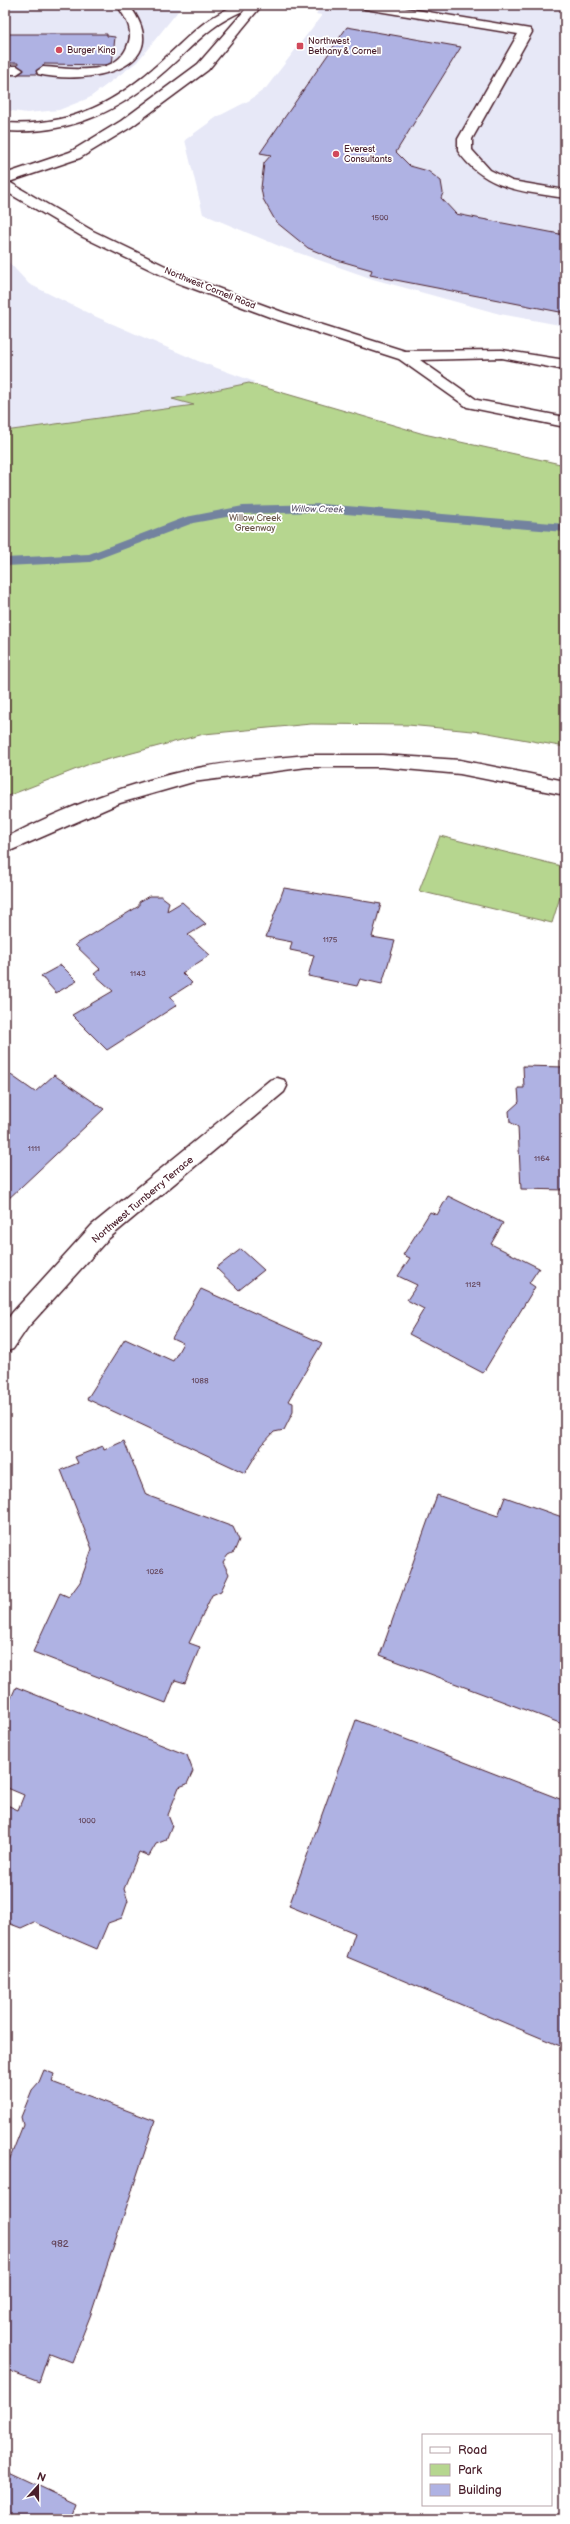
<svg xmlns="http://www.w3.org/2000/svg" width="570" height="2524" font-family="'Balsamiq Sans',sans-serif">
  <rect width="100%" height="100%" fill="#fff"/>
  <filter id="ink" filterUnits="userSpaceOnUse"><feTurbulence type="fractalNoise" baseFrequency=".025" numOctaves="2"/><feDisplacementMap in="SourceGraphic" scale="8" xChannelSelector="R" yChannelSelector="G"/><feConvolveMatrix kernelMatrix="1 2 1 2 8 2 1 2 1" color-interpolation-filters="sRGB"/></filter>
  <g filter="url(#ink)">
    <path fill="#e7e8f7" d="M5 5H183L137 62 89 98 59 110 27 113 5 110Z
      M322 5H565V326L500 314 373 279 279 246 203 214 185 140 217 117 250 100 266 88 322 15 316 14Z
      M5 258 29 284 92 315 198 361 255 382 173 399 195 405 5 431Z"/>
    <path fill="#b6d68f" stroke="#807a5d" d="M249 383 424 434 565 465V747L483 732 408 725 311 724 204 734 87 765 5 797V431L194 405 172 399Z
      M440 836 565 867V881L552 923 419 891Z"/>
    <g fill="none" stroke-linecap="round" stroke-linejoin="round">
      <path fill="#73839f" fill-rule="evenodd" d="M322 504 565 524V532L322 512 243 514 193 523 90 562 5 566V558L89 554 186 517 243 506Z"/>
    </g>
    <path fill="#afb2e3" stroke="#4a1f2b" d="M347 27 461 47 396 152 410 166 428 171 441 181 443 193 441 198 456 214 565 235V313L370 275 372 270 337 260 308 248 276 222 263 199 261 188 264 163 271 155 260 153Z
      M8 34H107V36L115 37 112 65 44 64 42 74H16L18 63H5V37Z
      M284 888 381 904 372 937 395 941 382 984 360 979 357 986 308 976 314 955 290 950 292 942 266 937Z
      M149 896H161L169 902 167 911 182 902 206 924 188 935 210 955 182 973 192 983 170 997 177 1005 107 1050 72 1015 113 991 94 974 100 969 75 945 139 906V902Z
      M61 965 77 981 56 993 41 976Z
      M523 1066 565 1067V1190L521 1189 518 1127 510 1122 509 1111 519 1102 518 1088H524Z
      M8 1073 35 1092 54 1075 104 1109 5 1202V1076Z
      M448 1196 503 1223 491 1244 539 1268 529 1283 535 1287 483 1373 409 1334 424 1309 407 1300 417 1285 398 1276 410 1258 403 1255 430 1212 437 1215Z
      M241 1249 264 1270 239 1290 216 1268Z
      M201 1289 322 1343 288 1401 293 1403V1412L284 1430 274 1432 262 1445 245 1473 87 1399 125 1339 173 1361 183 1343 172 1338Z
      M124 1441 146 1495 233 1527 239 1540 234 1552 228 1555 223 1562 229 1574 221 1591 212 1595 189 1643 200 1647 185 1683 175 1680 166 1703 33 1652 60 1593 69 1597 80 1582 92 1549 61 1470 78 1463 75 1457 103 1446 104 1450Z
      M437 1495 498 1516 505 1497 565 1518V1725L380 1655Z
      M16 1687 187 1755 193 1771 187 1784 179 1787 168 1815 172 1825 166 1840 156 1844 149 1856 139 1852 124 1889 128 1901 122 1918 108 1923 97 1949 34 1922 21 1928 8 1923 5 1910V1810L7 1805 18 1810 24 1795 5 1787V1711Z
      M356 1720 565 1801V2048L347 1957 355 1933 289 1906Z
      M44 2070 54 2074 52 2082 155 2121 91 2314 72 2362 49 2353 39 2382 5 2369V2171L23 2125 21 2117 32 2090 39 2082Z
      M5 2470 75 2503 69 2519H5Z"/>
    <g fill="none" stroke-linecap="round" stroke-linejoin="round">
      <g stroke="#4a1f2b" stroke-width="3">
        <path id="lane" d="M117 5H129C179 71 84 85 38 74L37 71 43 67C69 68 114 78 127 47 135 30 126 19 117 5Z
          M359 5H387L530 29 532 32 472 139V150L490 170 512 181 565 190V198C522 191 485 190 458 151V139L518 34 365 9Z
          M5 66H17L23 70 17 74H5Z"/>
      </g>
      <g stroke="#4a1f2b" stroke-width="3">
        <path id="street" d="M307 755H382L460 760 565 781V795L460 774 382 767H307L193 782 120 803 5 853V838C64 808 128 783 193 769 230 761 269 759 307 755Z
          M277 1078 284 1080 287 1086 284 1092 108 1239 28 1327 13 1349 5 1352V1323L12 1313 92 1225 270 1080Z"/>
      </g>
      <g stroke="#4a1f2b" stroke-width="3">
        <path id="secondary" d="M236 5H262L208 70 131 127 80 158 9 182 93 231 188 277 285 313 405 351 502 350 565 360V370L502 358 420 360 477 400 565 417V427L467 407 399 359 275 319 178 283 83 237 5 191V174L70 152 121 121 198 64 245 10C211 25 201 38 175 62 125 109 74 135 5 131V123C73 127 117 102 166 57 192 34 202 20 236 5Z"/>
      </g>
      <use href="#lane" fill="#fff" fill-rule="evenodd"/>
      <use href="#street" fill="#fff" fill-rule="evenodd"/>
      <use href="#secondary" fill="#fff" fill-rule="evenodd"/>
    </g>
  </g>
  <g fill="#d1495b" stroke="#fff" stroke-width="1.5">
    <rect x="296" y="42" width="8" height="8" rx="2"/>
    <circle cx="59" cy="50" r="4"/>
    <circle cx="336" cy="154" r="4"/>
  </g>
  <g text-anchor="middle" stroke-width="3.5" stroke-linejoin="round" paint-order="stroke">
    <g font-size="8" fill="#634459">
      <text x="380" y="220">1500</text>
      <text x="330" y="942">1175</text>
      <text x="138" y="976">1143</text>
      <text x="34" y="1151">1111</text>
      <text x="542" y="1161">1164</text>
      <text x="473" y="1287">1129</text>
      <text x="200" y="1383">1088</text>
      <text x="155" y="1574">1026</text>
      <text x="87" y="1823">1000</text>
    </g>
    <g font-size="9" fill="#4a1f2b" stroke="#fff" text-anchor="start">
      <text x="308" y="44">Northwest<tspan x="308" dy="10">Bethany &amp; Cornell</tspan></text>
      <text x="67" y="53">Burger King</text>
      <text x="344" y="152">Everest<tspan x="344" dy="10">Consultants</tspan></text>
    </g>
    <g font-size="9" fill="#4a1f2b" stroke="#fff">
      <text transform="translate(210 288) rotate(22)" y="3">Northwest Cornell Road</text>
    </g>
    <g font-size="9" font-style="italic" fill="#62596f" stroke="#fff">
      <text transform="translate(317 509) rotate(1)" y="3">Willow Creek</text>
    </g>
    <g font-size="9" fill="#6a5649" stroke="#fff">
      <text x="255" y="521">Willow Creek<tspan x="255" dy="10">Greenway</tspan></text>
    </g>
    <g font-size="10" fill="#4a1f2b" stroke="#fff">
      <text transform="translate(142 1199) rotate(-40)" y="4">Northwest Turnberry Terrace</text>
    </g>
    <g font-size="10" fill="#634459">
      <text x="60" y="2247">982</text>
    </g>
  </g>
  <rect width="570" height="2524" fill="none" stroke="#fff" stroke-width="20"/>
  <rect x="10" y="10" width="550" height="2504" fill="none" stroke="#4a1f2b" stroke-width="1.5" filter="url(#ink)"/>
  <rect x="422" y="2434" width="130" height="72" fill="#ffffff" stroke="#b7a5aa"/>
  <rect x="430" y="2447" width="20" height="6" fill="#ffffff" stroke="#b7a5aa"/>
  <text x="458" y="2454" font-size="12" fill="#4a1f2b">Road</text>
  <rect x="430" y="2464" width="20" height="12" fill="#b6d68f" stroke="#b7a5aa"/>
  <text x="458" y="2474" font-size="12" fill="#4a1f2b">Park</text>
  <rect x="430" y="2484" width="20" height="12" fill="#afb2e3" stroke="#b7a5aa"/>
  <text x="458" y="2494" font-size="12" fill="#4a1f2b">Building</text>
  <g transform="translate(38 2486) rotate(21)" stroke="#ffffff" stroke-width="3" paint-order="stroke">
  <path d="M0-3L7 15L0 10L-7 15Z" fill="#4a1f2b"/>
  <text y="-6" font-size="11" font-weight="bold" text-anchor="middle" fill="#4a1f2b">N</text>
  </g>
</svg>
